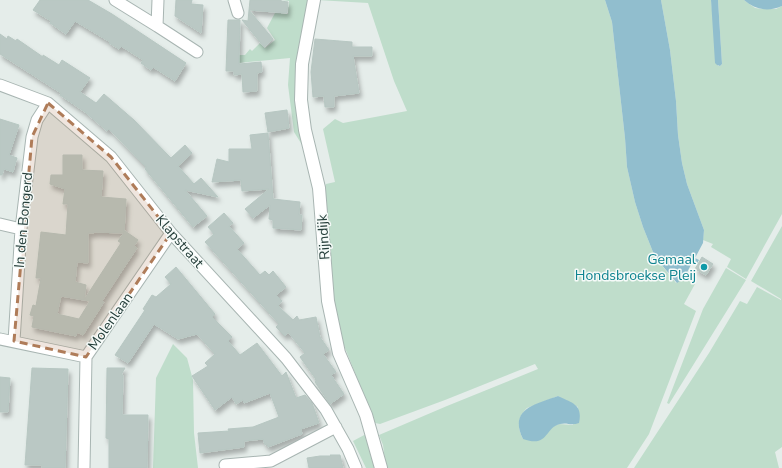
<svg xmlns="http://www.w3.org/2000/svg" width="782" height="468" font-family="'Nunito Sans',sans-serif">
  <defs>
    <filter id="shadow"><feDropShadow dx="2.5" dy="4.5" stdDeviation="2" flood-color="#0004"/></filter>
  </defs>
  <rect width="100%" height="100%" fill="#e5edea"/>
  <path fill="#bfddcb" fill-rule="evenodd" d="M282 0H310L304 148 294 132 288 85 290 58 238 63V55H245L250 49 252 51 260 43 265 48 275 40 267 28 275 13 288 14 289 1Z
    M317 0H605L612 22 625 138 627 167 635 202 643 227 655 257 676 283 684 278 695 284 684 304 696 311 649 434 627 468H386L383 445 379 435 447 406 538 369 535 364 445 400 380 424 375 423 341 338 334 308 324 189 326 184 335 182 323 129 335 119 343 123 407 111 394 81 368 3ZM558 396 578 407 573 425 559 424 523 439C517 427 517 418 527 408Z
    M661 0H711L718 66H720L722 64 718 0H744L755 8 762 9H776L782 6V214L746 279 727 267 731 259 711 247 713 244 703 240 704 230 687 184 682 163 678 135 676 101 670 50Z
    M782 226V447L775 452 779 468H634L709 353 740 301 747 304 757 287 781 300V299L751 281Z
    M726 268 746 280 669 404 667 403 703 309Z
    M173 344 187 358 193 380 194 433 198 468H153L156 378Z
    M368 433 378 468H366L353 441Z"/>
  <path fill="#91bece" d="M605 0H661L670 50 676 101 678 135 682 163 687 184 704 230 703 243 695 258 699 260 696 265 692 263 684 278 677 283 655 257 643 227 635 202 627 167 625 138 612 22Z
    M711 0H718L722 64 720 66 717 65 715 63Z
    M744 0H782V6C768 12 756 10 744 0Z
    M558 396C572 403 583 404 579 423 571 426 567 422 560 424 544 428 549 448 523 439 508 409 536 404 558 396Z"/>
  <path fill="#bac8c4" stroke="#b7c7c2" fill-rule="evenodd" filter="url(#shadow)" d="M40 0H88L112 14 186 63 175 81 153 67 151 70 141 63 143 60 121 46 119 49 109 43 110 42 75 21 66 34 50 23 51 21 33 10Z
    M176 0H192L191 4 203 5 201 33 175 16Z
    M250 0H281V1L288 2 287 13 249 10 273 39 264 47 242 20 248 21Z
    M228 20H240L239 64 261 62 262 72 257 73V91L243 92 242 74 234 75V71H226Z
    M0 34 7 39 8 36 16 41 17 39 43 57V55L59 65 62 60 90 78 80 92 96 103 104 94 134 120 171 158 185 145 192 153 178 166 194 184 201 178 218 197 185 190 207 216 193 227 145 169 146 167 109 129 107 131 85 112 60 95 61 93 0 54Z
    M315 39 352 42V47H372V56H353L359 93 334 96V107H325L324 96 313 97 311 72Z
    M287 110 289 128 268 132 265 113Z
    M0 119 19 125 9 155 17 158 15 164 13 172 4 169 2 175H0Z
    M268 133 273 199 300 202 299 215H302L301 230 273 228V220L269 219 270 205 253 218 245 209 269 189 242 191 241 180 212 182 217 159 229 162V149H252L250 135Z
    M63 155H82V170L103 171 101 197 126 199 124 232 125 231 138 240 134 246 137 248 102 301 104 302 83 335 77 332 76 336 32 327 34 316 30 315 33 305 36 306 41 278H36L41 232 66 235 68 204H63L65 189 50 184 51 175H63ZM94 232 124 233 118 241 121 243 84 300 86 285 75 282 77 262 88 263V233H94ZM61 296 84 300 90 301 79 319 57 314Z
    M224 213 233 223 229 226 244 243 237 249 260 275 265 271 269 275 273 271 286 287 276 295 282 301 278 306 293 320 297 316 299 320 316 317 320 337 329 350 323 354 336 372 331 375 344 394 330 404 315 382 316 381 315 378 300 357 305 353 288 332 285 336 276 327 279 324 205 242 214 234 208 227Z
    M702 257 713 264 706 275 695 269Z
    M176 267 215 314 212 317 232 337 228 341 240 355 257 343 282 376 286 372 296 398 305 395 312 403 319 423 301 429 302 434 268 447 267 444 265 445 263 439 244 441V447L200 453 198 433 229 431 228 429 253 427 279 417 270 393 244 403 243 400 236 404 232 397 215 410 192 376 208 366 205 363 215 354 197 334 178 339 154 324 128 363 115 355 145 310 143 309 152 295 156 297 171 284 165 277Z
    M32 368 68 369 65 468H42V465H25Z
    M107 368H125L121 375H123L122 415H148L147 468H109V439L106 438Z
    M0 377 10 378 8 412H0Z
    M330 455H340L343 468H309L307 458 320 456H331Z"/>
  <g fill="none" stroke-linecap="round" stroke-linejoin="round">
    <g stroke="#a8b5b2" stroke-width="13">
      <path id="minor" d="M115 0 157 26 158 0
        M234 0 238 13
        M157 26 197 52
        M0 85 48 103 111 157 171 233 286 358 326 410 348 449 356 468
        M0 224 21 229
        M0 339 86 357
        M14 341 21 229 32 137 37 120 48 103
        M225 465 271 461 336 427
        M84 468 86 357 171 233"/>
    </g>
    <g stroke="#a8b5b2" stroke-width="14">
      <path id="tertiary" d="M314 0 302 64 301 100 305 130 319 188 328 301 339 353 366 415 381 468"/>
    </g>
    <use href="#minor" stroke="#fff" stroke-width="11"/>
    <use href="#tertiary" stroke="#fff" stroke-width="12"/>
  </g>
  <path fill="#af7c59" fill-opacity="0.2" stroke="#af7c59" stroke-width="3" stroke-dasharray="8 5" stroke-linejoin="round" d="M48 103 111 157 171 233 86 357 14 341 32 137Z"/>
  <circle fill="#0f9aa8" stroke="#f5faf8" stroke-width="1.5" cx="704" cy="267" r="4"/>
  <g text-anchor="middle" stroke-width="3" stroke-linejoin="round" paint-order="stroke">
    <g font-size="14" fill="#253e3a" stroke="#f5faf8">
      <text transform="translate(23 220) rotate(-85)" y="5">In den Bongerd</text>
      <text transform="translate(323 237) rotate(-94)" y="5">Rijndijk</text>
      <text transform="translate(180 241) rotate(49)" y="5">Klapstraat</text>
      <text transform="translate(110 321) rotate(-55)" y="5">Molenlaan</text>
    </g>
    <g font-size="14" fill="#0d838f" stroke="#f5faf8" text-anchor="end">
      <text x="696" y="264">Gemaal<tspan x="696" dy="16">Hondsbroekse Pleij</tspan></text>
    </g>
  </g>
</svg>
